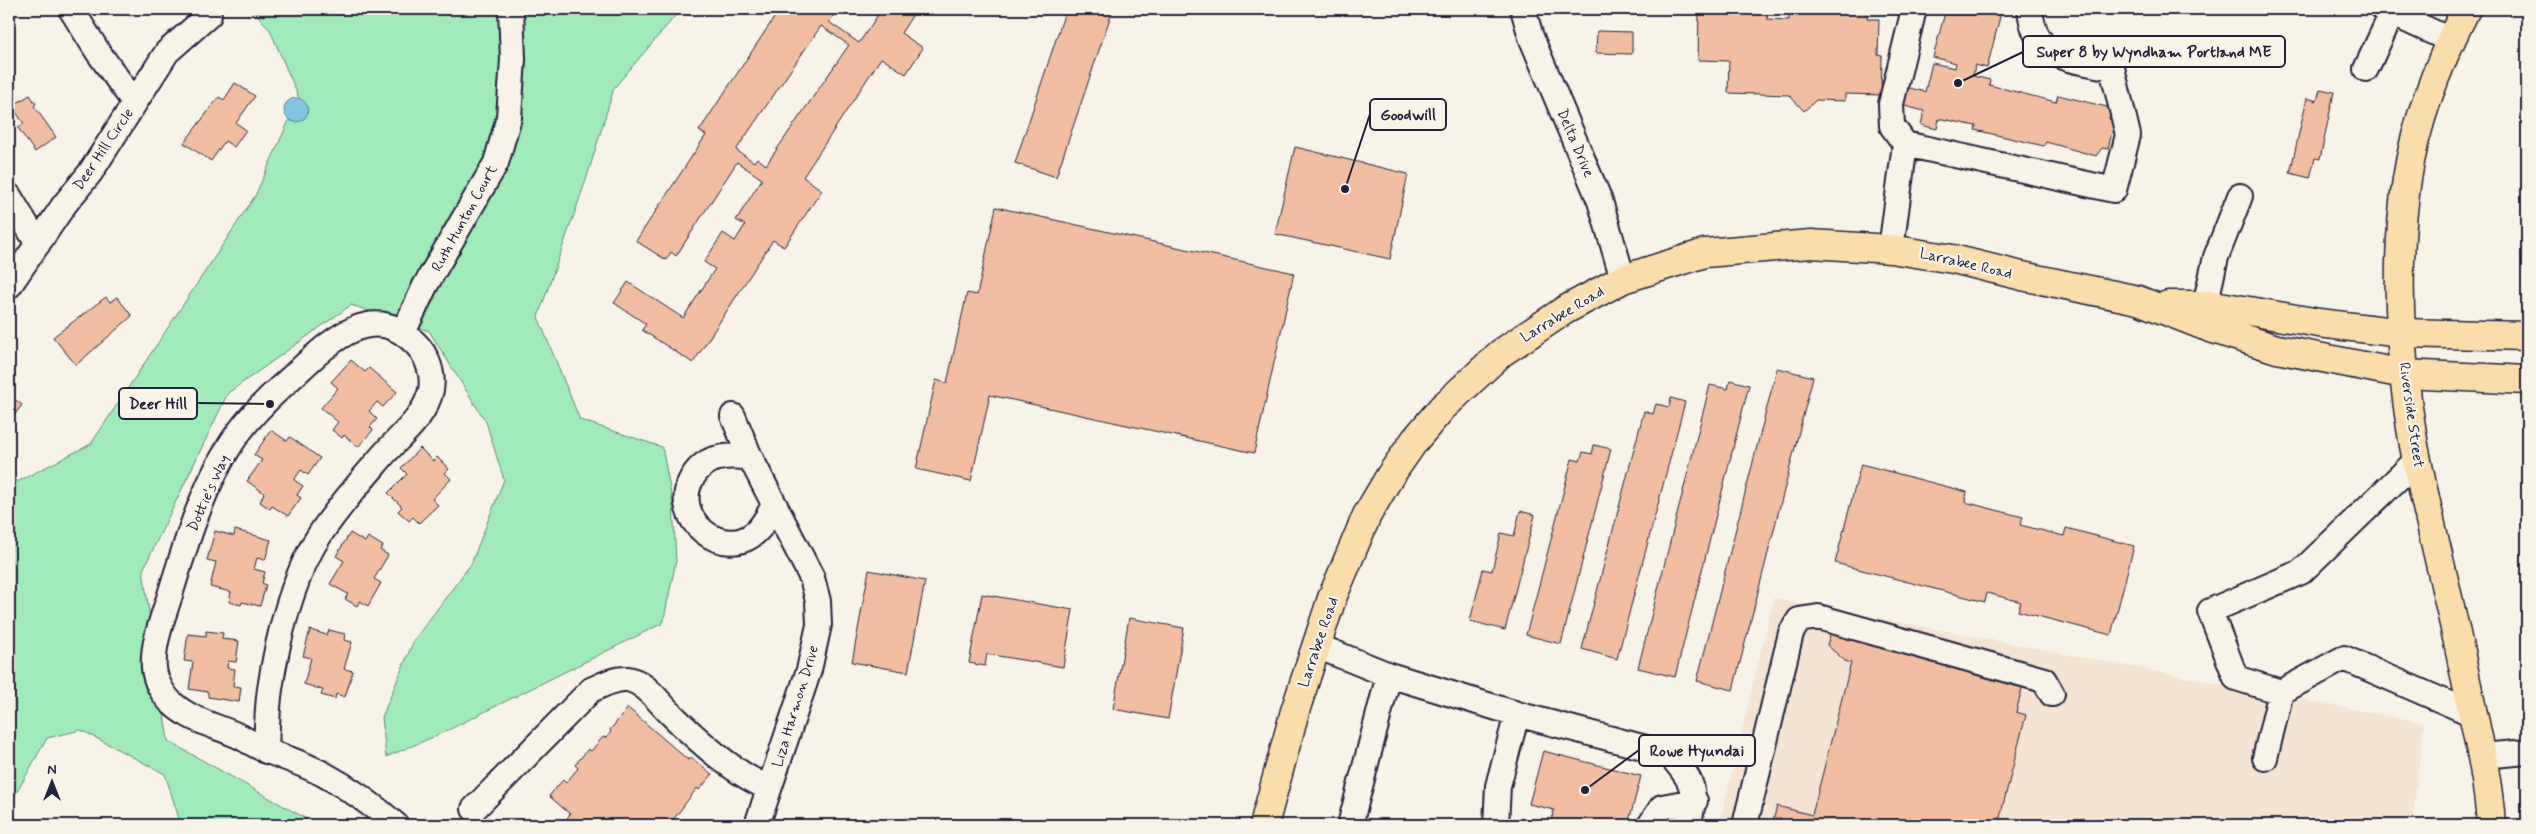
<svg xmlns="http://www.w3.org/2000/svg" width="2536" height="834" font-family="Mynerve,sans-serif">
  <rect width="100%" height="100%" fill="#f7f3e8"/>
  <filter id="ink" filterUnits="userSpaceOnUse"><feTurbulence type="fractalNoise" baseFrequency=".02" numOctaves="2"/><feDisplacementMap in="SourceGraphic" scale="10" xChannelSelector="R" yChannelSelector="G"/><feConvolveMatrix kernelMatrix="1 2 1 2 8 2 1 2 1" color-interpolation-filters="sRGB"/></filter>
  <g filter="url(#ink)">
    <path fill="#f5e3d3" d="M1774 598 2424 723 2412 825H1719Z"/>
    <path fill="#a1eab9" stroke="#62867a" d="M252 9H681L614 88 586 180 538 317 580 420 662 447 673 504 676 561 663 623 438 735 386 757 382 717 414 640 471 564 504 480 486 422 429 331 351 305 228 393 143 570 168 741 305 818 311 825H181L165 774 81 730 47 738 9 806V486L91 444 255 196 299 98 270 30Z"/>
    <path fill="#83c4e4" stroke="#5c83a0" d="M284 110a12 12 0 1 1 24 0a12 12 0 1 1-24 0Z"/>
    <path fill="#f1bea2" stroke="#22223b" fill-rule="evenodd" d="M780 9H838L829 22 859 43 882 9H914L916 10 901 33 923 48 906 74 881 58 803 177 822 190 784 247 773 240 693 363 642 330 646 324 614 303 628 282 683 318 715 269 704 262 723 233 735 241 745 225 736 220 762 179 737 162 676 256 671 252 666 260 636 241 706 135 699 131ZM821 26 849 45 766 165 757 158 754 162 736 150Z
      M1066 9H1113L1056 177 1015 163Z
      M1699 9H1768L1767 19 1789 20V9H1868L1867 19H1879L1878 55 1882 56 1881 95 1845 94V101L1816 100 1804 111 1789 95 1728 93 1729 61 1698 60Z
      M1946 9H2002L1987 68 1975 65 1973 76 1990 80 1989 85 2056 102 2058 95 2111 108 2109 119 2115 120 2108 149 2102 148 2096 156 2046 142 2044 146 1975 130 1976 126 1943 119H1939L1937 129 1921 125 1924 111 1901 105 1906 87 1925 92 1932 63 1955 68 1956 63 1933 57Z
      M1597 31 1632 32V54L1596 53Z
      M235 83 255 96 236 123 246 130 234 147 225 141 211 161 184 143 219 97 224 100Z
      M2320 89 2334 92 2320 159 2315 158 2310 178 2290 173 2307 98 2317 101Z
      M30 95 36 104 34 106 56 137 35 152 18 128 24 124 12 106Z
      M1295 147 1408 174 1390 259 1275 234Z
      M996 207 1294 273 1254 453 990 395 971 481 916 469 936 380 947 383 967 293 977 295Z
      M106 297 110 302 117 297 132 316 76 365 53 337Z
      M351 360 365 372 369 368 397 392 383 407 377 402 369 411 377 419 370 427 373 430 358 447 344 435 342 438 332 430 338 422 321 408 338 388 331 382Z
      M1777 368 1813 377 1733 690 1697 681Z
      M1730 380 1749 385 1675 677 1638 668 1710 385 1728 389Z
      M9 395 22 405 9 422Z
      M1671 398 1685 402 1617 659 1582 649 1644 411 1653 414 1656 404 1669 407Z
      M271 430 287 441 290 437 320 458 308 475 301 470 294 480 303 486 297 495 301 498 288 516 272 506 270 509 260 502 264 493 247 481 262 460 254 455Z
      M1594 445 1611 449 1561 644 1526 635 1572 459 1580 461 1583 452 1592 454Z
      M420 448 433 461 437 457 449 469 445 473 451 479 432 499 438 505 419 523 413 517 409 521 398 511 402 507 388 493 407 474 401 468Z
      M1861 464 1967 492 1965 502 2023 517 2020 525 2064 536 2066 528 2134 546 2111 635 2018 611 2021 602 1987 593 1985 602 1835 563Z
      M1520 511 1535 515 1505 630 1470 621 1483 569 1492 571 1501 533 1514 536Z
      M235 530 271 540 265 560 257 558 254 569 265 572 262 583 266 585 260 606 242 602 241 605 229 602 231 592 210 587 216 562 207 560 215 531 234 536Z
      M350 533 365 542 368 537 383 546 380 550 388 555 374 579 381 583 368 606 360 601 357 606 345 599 348 594 330 584 344 561 336 556Z
      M869 570 925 581 908 672 852 662Z
      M982 594 1073 610 1063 667 987 654 985 666 969 663Z
      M1129 618 1184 628 1168 719 1113 709Z
      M310 630 327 635 329 630 345 634 344 640 352 642 344 669 353 671 345 697 336 694 335 699 321 695 323 690 304 684 311 658 303 656Z
      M206 631 223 633 222 639 239 641 236 662 228 661 227 668 235 669 233 686 241 687 239 702 208 697V692L189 689 193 662 184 661 188 634 206 636Z
      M1831 632 2024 681 2016 712 2026 715 1998 825H1772L1777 806 1812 815 1851 663 1845 661 1827 645Z
      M628 708 688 760 691 757 712 775 699 790 697 788 673 820 671 819 666 825H575L567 818 570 814 549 796 563 780 566 783 578 768 575 765 588 749 591 751 603 737 606 738 611 732 610 730Z
      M1543 751 1641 776 1628 825H1550L1554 810 1529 804Z"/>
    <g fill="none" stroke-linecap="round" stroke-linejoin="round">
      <g stroke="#22223b" stroke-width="28">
        <path id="minor" d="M71 9 98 52 134 102
          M1523 9 1531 37 1600 201 1623 279
          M2383 9 2450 40
          M2366 69 2392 13
          M1905 144 2114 190 2128 135 2112 68C2069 58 2035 62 2030 9
          M9 196 38 244
          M1891 249 1905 144 1892 126 1891 104 1914 9
          M9 286 64 205 90 173 167 52 209 15
          M2205 305 2216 257 2240 196
          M403 333 425 286 496 163 509 117 513 59 511 9
          M733 416 750 457 812 578 818 601 819 625 809 670 757 825
          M750 457C740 457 728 455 719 458 707 460 698 468 692 478 669 518 724 563 757 531 765 523 769 514 774 505
          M1317 646 1389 675
          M2281 692 2236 678 2210 611 2301 572 2418 459
          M266 751C267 730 267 709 270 689 277 641 292 578 319 536 337 508 362 480 384 454 401 435 425 417 431 390 434 374 427 355 416 344 367 293 319 354 282 386 261 405 240 427 226 452 200 496 185 546 170 595 163 618 152 644 154 668 155 681 164 697 174 705 192 721 220 727 241 737 250 742 259 748 268 751 288 759 307 765 325 775 351 789 374 806 396 825
          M2482 756 2527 752
          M2265 758 2281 692 2344 658 2475 715
          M474 809 591 690C602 685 614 678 627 679 644 681 658 701 669 712 696 739 734 774 769 788
          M1350 825 1389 675 1517 714 1669 754C1693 781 1698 790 1688 825
          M1496 825 1498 786 1517 714
          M1650 825 1662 807 1695 801
          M1745 825 1791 633 1799 620 1818 617 2044 680 2052 694"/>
      </g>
      <g stroke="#22223b" stroke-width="31">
        <path id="major" d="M2466 9C2439 62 2416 119 2407 179 2393 273 2400 387 2421 480 2435 545 2452 610 2465 676 2475 726 2488 774 2491 825
          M2168 305H2214L2319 323 2402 333
          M1264 825 1295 711 1332 598 1367 515 1390 476 1415 440 1442 408 1501 353 1565 310 1623 279 1705 253 1811 244 1891 249 1953 259 2022 276 2138 300 2210 328 2277 349 2404 374"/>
      </g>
      <g stroke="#22223b" stroke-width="31">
        <path id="highway" d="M2402 333 2527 336
          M2404 374 2527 380"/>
      </g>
      <use href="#minor" stroke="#f7f3e8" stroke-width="24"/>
      <use href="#major" stroke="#fbddab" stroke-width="28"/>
      <use href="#highway" stroke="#fbddab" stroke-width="28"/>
    </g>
  </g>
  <g text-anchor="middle" stroke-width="4.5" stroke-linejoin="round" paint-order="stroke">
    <g font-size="15" fill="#22223b" stroke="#f7f3e8">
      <text transform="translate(1576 143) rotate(67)" y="5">Delta Drive</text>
      <text transform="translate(103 149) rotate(-56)" y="5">Deer Hill Circle</text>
      <text transform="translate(464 218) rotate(-61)" y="5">Ruth Hunton Court</text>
      <text transform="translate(1966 263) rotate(13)" y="5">Larrabee Road</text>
      <text transform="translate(1562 314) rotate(-31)" y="5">Larrabee Road</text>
      <text transform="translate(2412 415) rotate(82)" y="5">Riverside Street</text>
      <text transform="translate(208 493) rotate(-66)" y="5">Dottie's Way</text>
      <text transform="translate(1318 642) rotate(-71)" y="5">Larrabee Road</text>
      <text transform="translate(795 706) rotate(-73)" y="5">Liza Harmon Drive</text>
    </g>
  </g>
  <path fill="none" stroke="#22223b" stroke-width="2" d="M1958 83L2023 52M1345 189L1370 114M270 404L197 403M1585 790L1639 750"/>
  <g fill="#22223b" stroke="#f7f3e8" stroke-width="2">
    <circle cx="1958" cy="83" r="5"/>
    <circle cx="1345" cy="189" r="5"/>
    <circle cx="270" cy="404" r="5"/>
    <circle cx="1585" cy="790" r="5"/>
  </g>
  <g fill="#f7f3e8" stroke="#22223b" stroke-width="2">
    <rect x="2023" y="36" width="262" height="31" rx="5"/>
    <rect x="1370" y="99" width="76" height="31" rx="5"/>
    <rect x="119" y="388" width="78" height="31" rx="5"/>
    <rect x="1639" y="735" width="116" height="31" rx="5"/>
  </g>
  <g font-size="16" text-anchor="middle" font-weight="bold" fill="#22223b">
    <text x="2154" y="57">Super 8 by Wyndham Portland ME</text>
    <text x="1408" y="120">Goodwill</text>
    <text x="158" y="409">Deer Hill</text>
    <text x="1697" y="756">Rowe Hyundai</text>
  </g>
  <rect width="2536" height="834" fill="none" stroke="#f7f3e8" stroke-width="30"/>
  <rect x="15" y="15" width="2506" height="804" fill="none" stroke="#22223b" stroke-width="2" filter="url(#ink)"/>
  <g transform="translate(52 782)" stroke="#f7f3e8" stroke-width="4" paint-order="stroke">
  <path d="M0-4L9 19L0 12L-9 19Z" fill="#22223b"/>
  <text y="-8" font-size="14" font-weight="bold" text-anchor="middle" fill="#22223b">N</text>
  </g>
</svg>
